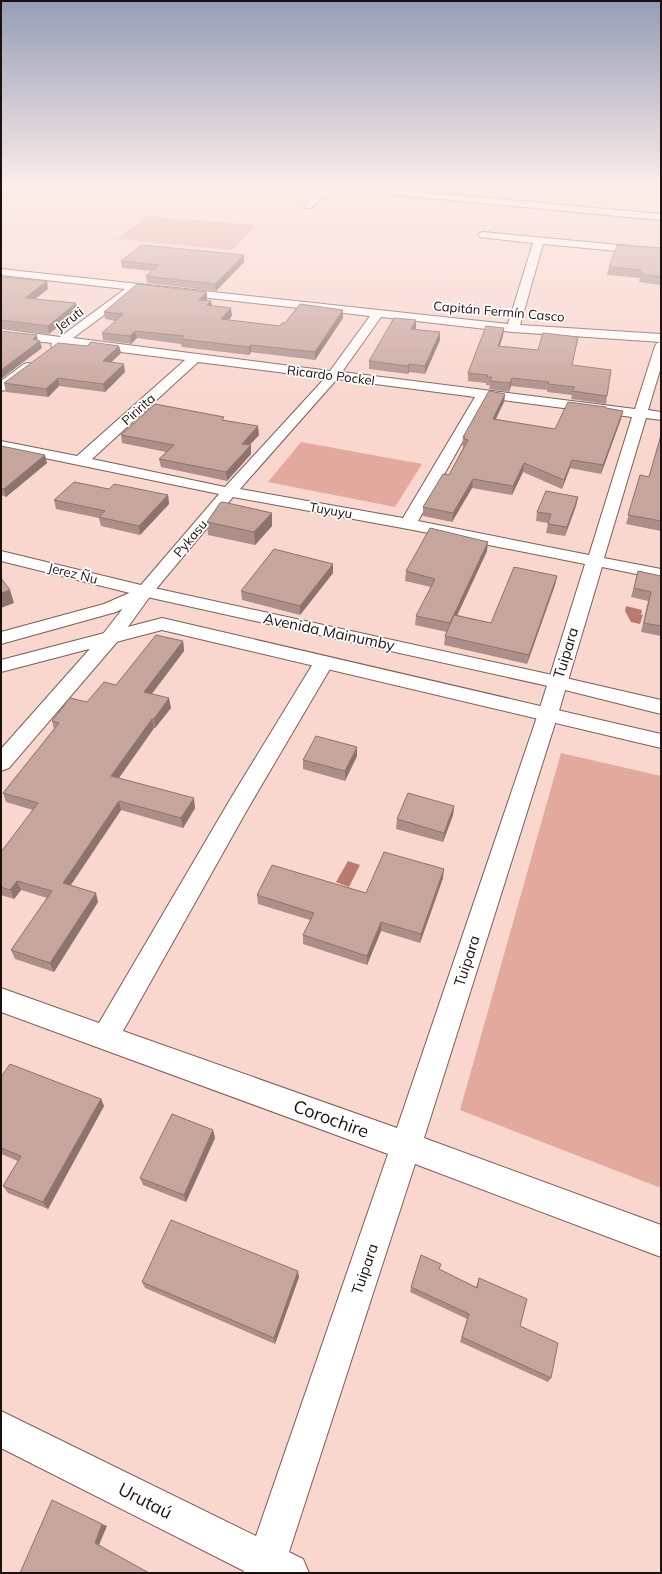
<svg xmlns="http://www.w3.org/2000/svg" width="662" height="1574" font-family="Mulish,sans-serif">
  <rect width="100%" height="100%" fill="#f9d6ce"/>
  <path fill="#e3a99d" d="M148 216 256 225 232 250 117 239Z
    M301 442 422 464 395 507 268 482Z
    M561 753 661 776V1188L460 1110Z"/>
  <path fill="#ba7b6e" d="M626 606 642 610 641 615H643L640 624 631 622 625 611Z
    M348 861 360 865 349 887 336 882Z"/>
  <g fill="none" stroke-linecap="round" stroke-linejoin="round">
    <g stroke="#7c5e57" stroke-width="2">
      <path id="minor" d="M145 186H155L146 192 142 189Z
        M324 186H354L661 214V220L331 189 312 208H306L304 206Z
        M483 232 661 249V255L543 244 520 325 661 334V342L513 332 381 317 342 372 635 409 655 346 657 343 661 342V367L648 410 661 412V420L646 418 604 558 661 569V579L602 567 558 714 424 1138 661 1225V1257L415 1164 289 1552 303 1559 309 1573H243L244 1571 1 1448V1411L256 1536 388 1154 1 1012V988L99 1023 231 798 314 662 317 658 324 656 331 658 334 662 247 810 123 1031 397 1128 538 714 585 564 408 529 233 497 151 595 117 642 9 768 1 771V749L103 634 134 594 1 561V551L141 585 219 494 1 449V441L77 456 185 360 65 345 57 349 53 348 51 345 52 343 1 337V329L60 337 125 289 1 275V269L508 324 533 243 480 237 478 235 480 233ZM138 290 370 316 330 371 73 338ZM198 362 325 378 225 487 92 459ZM337 379 475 397 403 518 240 489ZM487 398 632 417 589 555 418 521Z
        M28 363 32 364 34 367 32 370 6 390 1 391V381L24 364Z"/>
    </g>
    <g stroke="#7c5e57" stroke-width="2">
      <path id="tertiary" d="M145 586 557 676 661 700V714L557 688 147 597 116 612 1 644V632L104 604Z
        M162 618 661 734V748L162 630 1 672V660Z"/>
    </g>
    <use href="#minor" fill="#fff" fill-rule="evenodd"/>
    <use href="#tertiary" fill="#fff" fill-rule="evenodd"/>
  </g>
  <path fill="#aa8e87" d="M97 186H138L128 192 97 189Z
    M661 248V285L639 282 640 278 607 275 609 267Z
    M121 261 244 262 216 291 147 283 146 276 152 271 122 268Z
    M1 277 48 289 35 299 76 303 77 311 49 334 1 328Z
    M207 292V299L206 300 211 301 212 306 232 316 228 320 280 326 285 323 343 310V318L315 360 251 352 249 355 182 347 181 344 137 338 131 344 103 340 102 333 116 321 105 319 104 312Z
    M416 328 415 330 440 340 425 374 409 372 408 374 369 369V361Z
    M504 328 503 336 500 346 572 365 607 396 606 404 571 399 572 395 547 392V390L511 386 509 392 489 389 490 385H486V383L468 381V373Z
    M87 346H119L121 353 111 362 125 372 105 392 59 386 48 397 6 392 4 383Z
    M505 394 504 402 495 419 555 429 606 408 623 411 621 419 601 474 570 468 562 489 523 472 512 495 472 488 452 522 423 516V507L449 475 463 448V445H462L463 437Z
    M225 420 259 435 249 445H251V454L227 481 161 467 159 459 166 452 122 443 121 435Z
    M661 435V531L626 524 640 475 649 477Z
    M1 446 47 463 6 497 1 495Z
    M109 489 168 495 169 504 140 535 101 526 99 518 56 509 54 500Z
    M578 497 576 506 565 536 546 533 548 523 536 521 537 512Z
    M272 513V526L255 545 208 535 207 522Z
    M487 551 457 615 491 623 557 576 555 585 527 664 444 645 445 636 447 632 415 625 416 616 431 587 405 581 406 571Z
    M333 564V573L300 615 242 600 241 591Z
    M638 571 661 576V636L641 632 648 601 631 597Z
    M183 641 184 651 152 694 171 708 155 728H154L119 778 195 808 183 828 121 810 71 885 98 902 54 972 15 959 11 950 47 898 21 890 14 899 1 895V852L33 810 6 802 3 793 54 729 52 721 87 702 116 685Z
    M357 756 345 781 303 769V760Z
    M454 806 453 815 443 842 396 829 397 819Z
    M443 878 420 943 381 931 367 965 303 944V935L310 920 258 904 257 895 366 893Z
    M1 1077 101 1099 104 1106 48 1209 8 1193 3 1186 18 1161 1 1154Z
    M213 1130 215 1138 186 1202 143 1185 140 1178Z
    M439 1269 476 1287 479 1278 520 1326 551 1378 548 1382 460 1342 467 1319 410 1292 411 1287Z
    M299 1277 275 1344 145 1288 142 1282Z"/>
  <path fill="#8b746e" d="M128 186H138L128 192Z
    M244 255V262L216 291 215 284Z
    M47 281 48 289 27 305 25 298Z
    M207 292V299L200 307 199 300Z
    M211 301 212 308 207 305Z
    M76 303 77 311 49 334 48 326Z
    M231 308 232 316 222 327 221 319Z
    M343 310V318L315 360V352Z
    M416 320V328L411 337V329Z
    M504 328 503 336 497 354 498 346Z
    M135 331 137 338 131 344 130 336Z
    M440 332V340L425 374V366Z
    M37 335 38 342 40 341 42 348 1 379V370Z
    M251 345V352L249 355V347Z
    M119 346 121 353 104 369 103 361Z
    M124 364 125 372 105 392 103 384Z
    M409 364V372L408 374V366Z
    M58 378 59 386 48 397 46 389Z
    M512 378 511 386 509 392 510 383Z
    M505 394 504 402 492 427 493 419Z
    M623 411 621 419 601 474 603 465Z
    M258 426 259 435 243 452 242 444Z
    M251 445V454L227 481 226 472Z
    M45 455 47 463 6 497 4 489Z
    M572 460 570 468 562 489 564 480Z
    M524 463 523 472 512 495 513 486Z
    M473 479 472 488 452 522 453 513Z
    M168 495 169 504 140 535 139 526Z
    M578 497 576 506 565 536 567 527Z
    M272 513V526L255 545 254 532Z
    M488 542 487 551 449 633 450 623Z
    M333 564V573L300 615V606Z
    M557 576 555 585 527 664 529 655Z
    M10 590 14 603 1 608V593Z
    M183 641 184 651 146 701 144 692Z
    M169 698 171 708 155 728 154 719Z
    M152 719 154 728 114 785 111 776Z
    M357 747V756L345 781V771Z
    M194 798 195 808 183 828 181 818Z
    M119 801 121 810 66 892 63 883Z
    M454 806 453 815 443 842 444 833Z
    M444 869 443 878 420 943 421 934Z
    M17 881 21 890 14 899 10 890Z
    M96 893 98 902 54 972 50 963Z
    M381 922V931L367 965V956Z
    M101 1099 104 1106 48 1209 43 1202Z
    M213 1130 215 1138 186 1202 184 1195Z
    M298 1271 299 1277 275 1344 274 1338Z
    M102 1524 107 1526 99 1545 150 1573 95 1543Z"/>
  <path fill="#c6a59d" stroke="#8b746e" d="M142 245 244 255 215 284 146 276 159 265 121 261Z
    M617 245 661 248V277L641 274V270L609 267Z
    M1 277 47 281 25 298 76 303 48 326 1 320Z
    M137 284 207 292 199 300 211 301 207 305 231 308 221 319 280 326 282 323H285L300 304 343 310 315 352 251 345 249 347 181 339 184 336 135 331 130 336 102 333 123 314 104 312Z
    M394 318 416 320 411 329 440 332 425 366 409 364 408 366 369 361Z
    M486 326 504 328 498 346 538 350 543 333 578 337 572 365 611 370 607 396 572 391 575 387 548 384 549 382 512 378 510 383 490 381 492 377H487L488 375 468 373Z
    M1 331 37 335 33 339 40 341 1 370Z
    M91 342 119 346 103 361 124 364 103 384 58 378 46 389 4 383 58 343 87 346Z
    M489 391 505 394 493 419 555 429 568 402 606 407V408L623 411 603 465 572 460 564 480 524 463 513 486 473 479 453 513 423 507 443 474 449 475 468 440 464 439 465 437H463Z
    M155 404 224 417 222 420 258 426 242 444 251 445 226 472 159 459 174 445 121 435Z
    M661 435V521L628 515 640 475 649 477Z
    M1 446 45 455 4 489 1 488Z
    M74 482 109 489 114 484 168 495 139 526 99 517 105 511 54 500Z
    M546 491 578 497 567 527 548 524 551 514 537 512Z
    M223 502 272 513 254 532 207 522 220 503Z
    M430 528 488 542 450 623 416 616 435 579 406 571Z
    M274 549 333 564 300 606 241 591Z
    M514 567 557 576 529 655 445 636 454 615 491 623Z
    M638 571 661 576V626L644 623 651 592 634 588Z
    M1 578 10 590 1 593Z
    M156 635 183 641 144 692 169 698 154 719H152L111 776 194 798 181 818 119 801 63 883 96 893 50 963 11 950 52 891 17 881 10 890 1 887V852L38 803 3 793 59 723 52 721 70 698 87 702 104 682 116 685Z
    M316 736 357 747 345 771 303 760Z
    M408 793 454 806 444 833 397 819Z
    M384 852 444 869 421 934 381 922 367 956 303 935 314 913 257 895 272 865 366 893Z
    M10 1064 101 1099 43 1202 3 1186 21 1156 1 1148V1077Z
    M172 1114 213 1130 184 1195 140 1178Z
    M171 1220 298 1271 274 1338 142 1282Z
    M421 1255 441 1264 439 1269 477 1288 479 1278 527 1299 520 1326 558 1343 551 1378 462 1337 469 1314 411 1287Z
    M52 1500 102 1524 95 1543 149 1573H20Z"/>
  <linearGradient id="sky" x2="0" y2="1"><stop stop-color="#959db7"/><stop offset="0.46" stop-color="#fcede9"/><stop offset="1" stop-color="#fcede9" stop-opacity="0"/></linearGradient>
  <rect width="662" height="406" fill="url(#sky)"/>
  <g text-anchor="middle" stroke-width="3.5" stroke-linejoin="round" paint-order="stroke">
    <g font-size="13" fill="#1d110e" stroke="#fff">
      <text transform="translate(499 311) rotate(5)" y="5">Capitán Fermín Casco</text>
      <text transform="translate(69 319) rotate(-37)" y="5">Jeruti</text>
      <text transform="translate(331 375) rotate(7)" y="5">Ricardo Pockel</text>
      <text transform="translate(138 409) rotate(-42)" y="5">Piririta</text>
      <text transform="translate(331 510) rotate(10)" y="5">Tuyuyu</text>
      <text transform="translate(190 538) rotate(-50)" y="5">Pykasu</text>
      <text transform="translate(73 573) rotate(14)" y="5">Jerez Ñu</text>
    </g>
    <g font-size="15" fill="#1d110e" stroke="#fff">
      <text transform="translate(329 632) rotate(12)" y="5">Avenida Mainumby</text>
      <text transform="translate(566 653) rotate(-73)" y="5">Tuipara</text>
      <text transform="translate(467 961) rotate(-72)" y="5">Tuipara</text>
      <text transform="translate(365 1269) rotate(-71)" y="5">Tuipara</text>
    </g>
    <g font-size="18" fill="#1d110e" stroke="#fff">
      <text transform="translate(331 1119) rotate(20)" y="6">Corochire</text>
      <text transform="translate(145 1501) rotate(27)" y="6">Urutaú</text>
    </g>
  </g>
  <rect width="662" height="1574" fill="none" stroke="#1d110e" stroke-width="4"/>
</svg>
